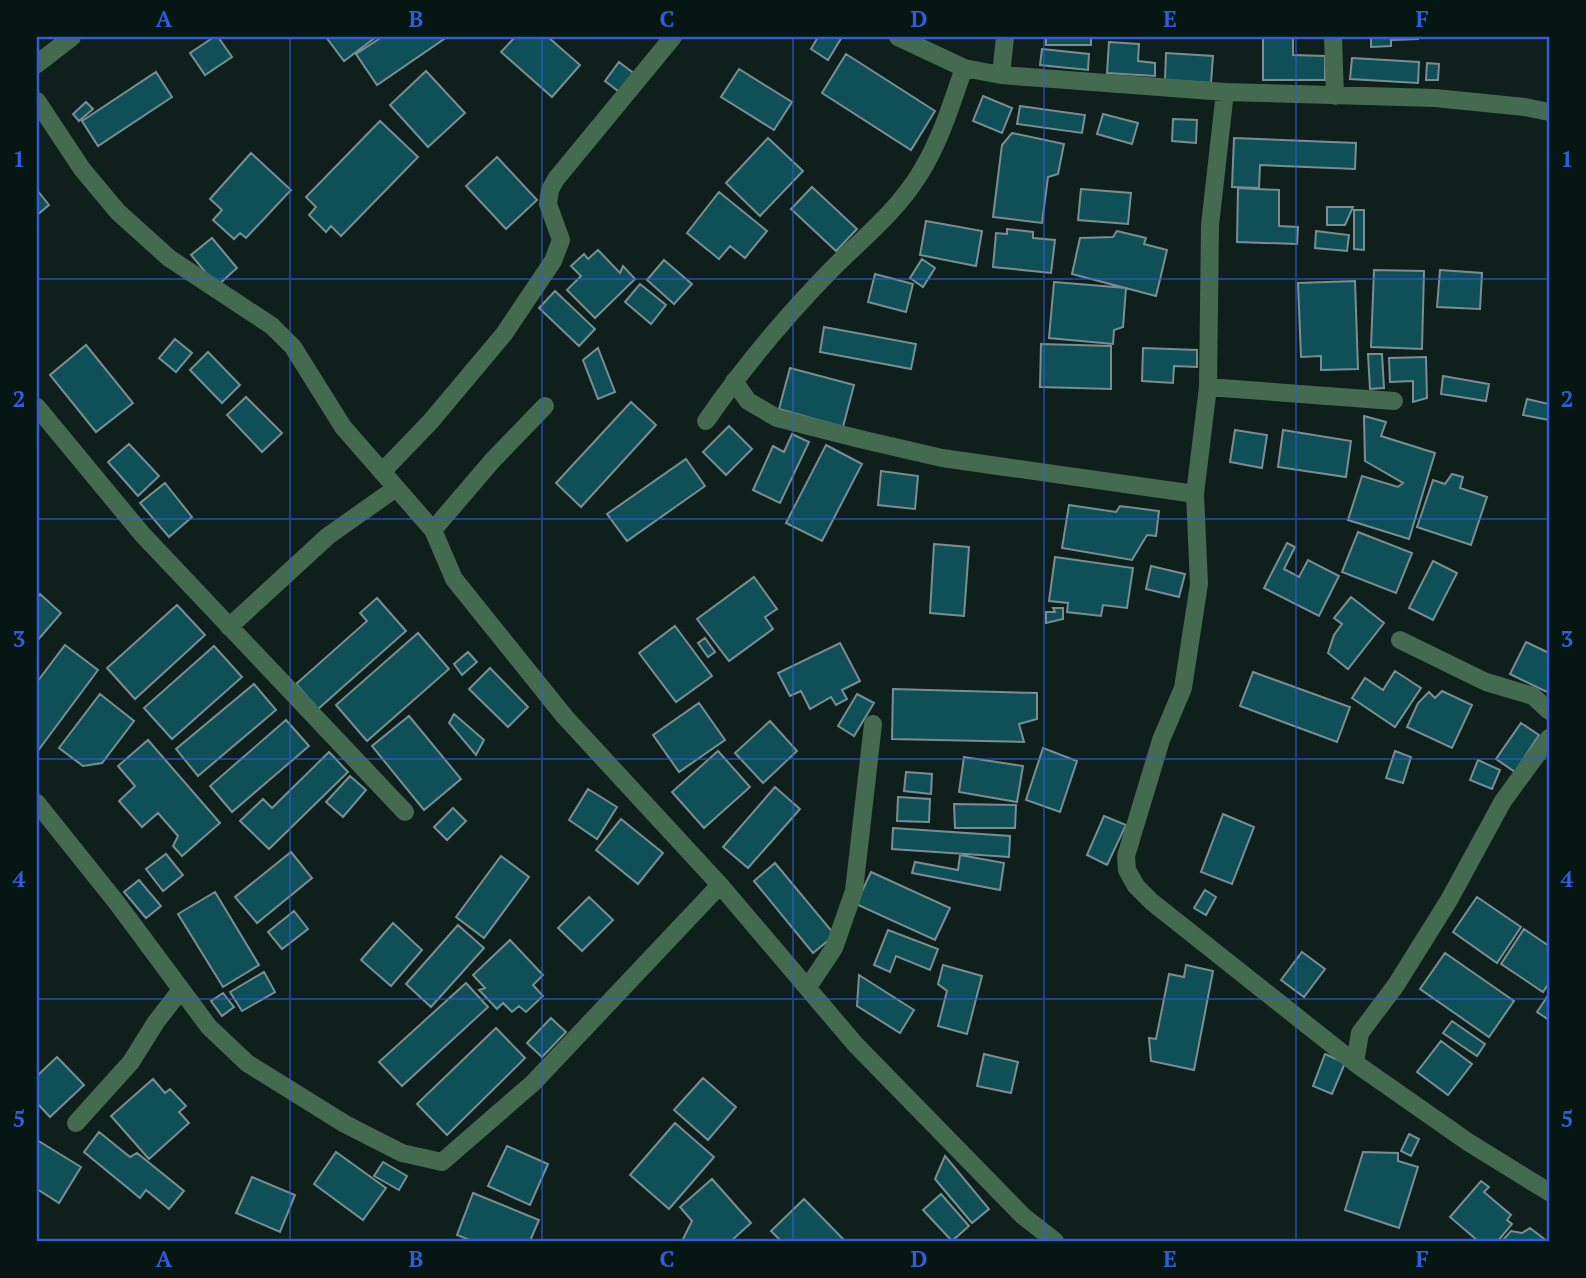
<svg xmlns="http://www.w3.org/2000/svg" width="1586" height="1278" font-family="'PT Serif',serif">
  <rect width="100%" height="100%" fill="#0f1f1c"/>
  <path fill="#0f5058" stroke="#7a8e91" stroke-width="2" d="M214 37H218L232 57 205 75 190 53Z
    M326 37H376L344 61Z
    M382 37H447L377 85 356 54Z
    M515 37H548L580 65 552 97 501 52Z
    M818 37H842L828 60 811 49Z
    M1046 37H1091V45H1046Z
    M1263 37H1293V55L1325 56V80H1263Z
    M1371 37H1418V39L1391 40V46L1371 47Z
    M1109 42 1139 44 1138 61 1155 63V76L1107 73Z
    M1042 49 1089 54 1088 70 1040 65Z
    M1166 53 1213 56 1211 83 1165 80Z
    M846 54 935 111 911 150 822 93Z
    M1352 58 1419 62 1418 83 1350 79Z
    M619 62 636 75 622 94 605 81Z
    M1427 63 1439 64 1438 80H1426Z
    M739 69 792 102 774 130 721 97Z
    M426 71 465 113 428 147 390 105Z
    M156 72 172 97 98 146 82 121Z
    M983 96 1012 108 1002 133 973 121Z
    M86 102 93 109 79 121 73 114Z
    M1020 106 1085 115 1082 133 1017 124Z
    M1103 114 1138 123 1132 144 1097 134Z
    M1173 119 1197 120 1196 143 1172 141Z
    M380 121 418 157 341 236 331 226 326 232 309 215 316 207 306 197Z
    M1012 133 1064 144 1058 174 1048 177 1042 223 993 217 1002 145Z
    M768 138 803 171 760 216 726 183Z
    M1234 138 1356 143 1355 169 1260 165 1259 188 1232 187Z
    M251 153 291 190 246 238 240 233 234 239 213 220 222 210 210 199Z
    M497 157 537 200 506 229 466 186Z
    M812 187 857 229 836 251 791 209Z
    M1238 188 1279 190V226L1298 227 1297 244 1237 242Z
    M1081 189 1131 193 1128 224 1078 220Z
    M37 190 49 205 37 215Z
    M719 192 767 231 745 258 730 246 719 259 687 233Z
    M1327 207H1353L1345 225H1327Z
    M1354 210H1364V250L1354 249Z
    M926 221 982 231 976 266 920 255Z
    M1007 229 1033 232V238L1055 240 1051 273 993 267 996 233 1007 234Z
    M1117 231 1146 238 1144 244 1167 250 1156 296 1072 274 1080 238 1113 237Z
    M1316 231 1349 235 1347 251 1315 248Z
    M212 238 237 268 217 286 191 255Z
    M598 250 620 273 623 266 635 279 595 318 567 290 581 276 571 266 584 254 588 259Z
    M922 259 935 268 923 287 910 278Z
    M664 260 692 284 674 304 647 280Z
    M1374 270 1424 271 1422 349 1371 347Z
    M1440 270 1482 273 1480 309 1437 307Z
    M875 274 913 284 906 312 868 302Z
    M1355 281 1358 369 1321 370V356L1301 357 1298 283Z
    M1054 282 1126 288 1123 327 1114 330 1113 344 1049 338Z
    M640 284 666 305 651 324 625 302Z
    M555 291 595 329 579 346 539 308Z
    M824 327 916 344 911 369 820 352Z
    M175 339 192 353 176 372 159 358Z
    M1041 344 1111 346V389L1040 387Z
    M86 345 133 403 96 432 50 375Z
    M598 348 615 392 598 399 583 360Z
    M1143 348 1197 350V367L1174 366 1173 383 1142 381Z
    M208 352 240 385 222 403 190 370Z
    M1368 354H1382L1384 388 1370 389Z
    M1426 357 1427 398 1413 402V381L1390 382 1389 358Z
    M790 368 854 385 843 427 779 409Z
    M1443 376 1489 384 1486 401 1441 394Z
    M246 397 282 433 262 452 227 415Z
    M1527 399 1549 404V420L1523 415Z
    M631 402 656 425 581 507 556 483Z
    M1364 416 1386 422 1381 436 1435 453 1409 539 1348 520 1362 476 1398 487 1403 483 1365 461Z
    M729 426 752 449 726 475 703 452Z
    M1235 430 1267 435 1262 468 1230 462Z
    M1283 430 1351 441 1346 477 1278 467Z
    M792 434 809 442 780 503 753 490 773 446 784 452Z
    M129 444 159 476 138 496 108 462Z
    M826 445 862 464 822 541 786 523Z
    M686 459 705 486 627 541 607 514Z
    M881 471 918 476 915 509 878 505Z
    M1452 474 1463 477 1460 488 1487 497 1471 545 1417 527 1433 480 1445 484Z
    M165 483 192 517 169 537 140 503Z
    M1069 505 1116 512 1120 506 1159 511 1156 536 1147 535 1132 560 1062 548Z
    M1358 532 1412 553 1396 593 1342 572Z
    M1287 543 1295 547 1284 569 1299 577 1308 560 1339 576 1319 616 1264 588Z
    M934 544 969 547 964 616 930 613Z
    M1055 557 1133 568 1127 608 1103 605 1101 616 1067 612 1068 603 1049 601Z
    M1433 561 1457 573 1433 620 1409 608Z
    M1151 566 1185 574 1179 597 1146 589Z
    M754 577 777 609 765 617 773 629 729 661 697 619Z
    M40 594 61 613 37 641V598Z
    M1351 597 1384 623 1348 669 1328 653 1334 635 1342 624 1334 618Z
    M377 598 406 631 318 709 296 684 367 621 360 613Z
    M177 605 205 635 135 699 107 668Z
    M1053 608H1063V619L1046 623V612H1055Z
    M675 626 712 676 676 702 639 653Z
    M418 633 449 669 367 741 336 705Z
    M705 638 715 652 708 657 698 643Z
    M1526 642 1549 653V693L1510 674Z
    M840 643 860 681 842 690 847 699 836 705 831 697 810 709 801 691 790 696 778 673Z
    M65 645 98 670 37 752V682Z
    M214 646 242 677 172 739 144 708Z
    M468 652 477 662 462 675 454 664Z
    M490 668 528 707 508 727 469 689Z
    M1395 671 1421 688 1395 727 1352 698 1365 678 1383 690Z
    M1253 672 1350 707 1337 742 1240 706Z
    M254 684 276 710 198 776 176 749Z
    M893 689 1037 693V719L1019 724 1024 742 892 739Z
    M1442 691 1472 705 1452 748 1407 727 1418 703 1429 692 1435 698Z
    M100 694 134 721 102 763 83 766 59 748Z
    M857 694 874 703 854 736 838 726Z
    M699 703 725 740 679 772 653 735Z
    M454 714 484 740 476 755 449 723Z
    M409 716 461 779 424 810 372 746Z
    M286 720 309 746 232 812 210 786Z
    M770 721 797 751 763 783 735 753Z
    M1521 723 1539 735 1515 772 1496 759Z
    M148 740 220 823 182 856 173 846 178 836 158 813 142 827 119 801 135 786 118 766Z
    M1043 748 1077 761 1060 812 1026 800Z
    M718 751 750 787 704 828 672 792Z
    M1395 751 1411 757 1403 783 1386 778Z
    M329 752 348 772 269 849 240 821 263 799 272 808Z
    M964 757 1023 766 1017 802 959 792Z
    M1478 760 1500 770 1492 789 1470 780Z
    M906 772 932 774 931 794 904 791Z
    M350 776 366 790 343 817 326 802Z
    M775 787 800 809 748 868 723 847Z
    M588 789 617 807 597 839 569 820Z
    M898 797 930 799 929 822 897 821Z
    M954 804 1016 805 1015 828H955Z
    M453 808 466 821 447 840 434 827Z
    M1223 814 1254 827 1232 884 1201 872Z
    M1104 816 1126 825 1107 865 1087 855Z
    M621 819 663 853 638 884 596 850Z
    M893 828 1010 836 1009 857 892 849Z
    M291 852 312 878 257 923 235 897Z
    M166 854 183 875 163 891 146 869Z
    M960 855 1004 863 1000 890 912 873 915 862 958 870Z
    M501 856 529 877 484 938 456 917Z
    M775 863 835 935 813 953 754 881Z
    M871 872 950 908 935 940 856 904Z
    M139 880 161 906 146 918 124 892Z
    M1205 890 1216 897 1206 915 1194 908Z
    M215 892 259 965 223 987 178 914Z
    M589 897 613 920 582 951 558 928Z
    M1477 897 1521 927 1497 963 1453 932Z
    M294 911 308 929 282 949 268 932Z
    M393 923 422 950 391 986 361 960Z
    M458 925 484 948 431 1007 406 984Z
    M1524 929 1549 946V983L1543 992 1501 964Z
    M888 930 938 949 930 970 896 956 890 972 874 965Z
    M510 940 543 975 533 985 543 996 526 1012 519 1006 512 1012 503 1003 497 1009 479 990 485 988 473 975Z
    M1302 952 1325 969 1304 997 1281 980Z
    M1445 953 1514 1001 1489 1037 1420 989Z
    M943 965 982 976 967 1034 938 1026 947 991 938 984Z
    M1186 965 1213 971 1194 1070 1151 1061 1149 1038 1156 1039 1169 974 1184 977Z
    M264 972 275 992 242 1011 230 992Z
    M859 975 914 1010 900 1033 857 1006Z
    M466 983 488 1007 402 1086 379 1062Z
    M223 993 234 1007 222 1016 211 1001Z
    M1549 994V1020L1537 1012Z
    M551 1018 566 1032 542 1057 527 1043Z
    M1452 1021 1485 1044 1477 1056 1443 1033Z
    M496 1028 525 1058 447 1135 417 1104Z
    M1441 1041 1472 1064 1448 1095 1417 1072Z
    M984 1054 1018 1062 1011 1093 977 1086Z
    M1325 1054 1345 1063 1332 1094 1313 1086Z
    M57 1057 84 1085 50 1117 37 1103V1076Z
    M703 1078 736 1107 708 1140 674 1110Z
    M153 1079 165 1093 170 1089 186 1106 179 1112 189 1123 149 1159 111 1116Z
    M675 1123 714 1157 669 1209 630 1175Z
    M99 1132 130 1157 137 1153 184 1191 169 1209 146 1190 140 1198 84 1152Z
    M1409 1134 1419 1139 1411 1156 1401 1151Z
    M37 1140 81 1167 59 1203 37 1189Z
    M507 1146 548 1164 530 1205 488 1186Z
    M336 1152 386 1188 363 1220 314 1184Z
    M1363 1152 1398 1153V1161L1418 1167 1399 1228 1345 1210Z
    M945 1156 989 1209 972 1223 935 1179Z
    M383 1162 407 1176 399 1190 374 1176Z
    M252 1177 295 1195 280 1232 236 1213Z
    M712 1179 751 1223 731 1241H682L692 1221 680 1207Z
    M1481 1181 1489 1187 1484 1192 1511 1215 1507 1220 1512 1224 1498 1241H1478L1450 1217Z
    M473 1193 539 1220 530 1241H472L457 1235Z
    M941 1194 969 1226 952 1241 923 1210Z
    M804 1199 845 1241H781L771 1231Z
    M1530 1228 1547 1241H1502L1511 1231 1522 1233Z"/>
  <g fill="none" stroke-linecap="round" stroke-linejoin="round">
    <path stroke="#446b4f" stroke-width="18" d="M898 37 964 68 1001 75 1225 92 1435 98 1525 107 1549 112
      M1333 37 1335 96
      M37 64 72 37
      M1001 75 1005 37
      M1225 92 1210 225 1208 387 1195 494 1199 584 1183 688 1161 740 1126 856 1127 870 1136 886 1152 902 1355 1063 1468 1142 1549 1192
      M37 101 82 169 118 212 169 258 272 326 293 347 343 427 433 530 454 579 565 717 720 885 855 1044 1023 1216 1055 1241
      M734 381 748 401 777 418 860 439 942 458 1195 494
      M1208 387 1394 401
      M37 407 142 534 405 812
      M706 421C744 366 786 316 832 269 862 239 896 212 919 175 940 142 951 105 964 68
      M382 472 431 421 504 334 553 261 561 240 548 204 550 190 556 179 673 37
      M433 530 492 461 545 406
      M229 627 328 536 396 488
      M1400 640 1486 682 1533 696 1549 711
      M37 803 117 903 209 1027 247 1063 345 1124 402 1153 442 1162 533 1083 720 885
      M808 987 834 948 854 891 873 724
      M1355 1063 1360 1033 1396 985 1449 900 1503 801 1549 738
      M76 1123 131 1062 156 1022 180 991"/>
  </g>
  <path fill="none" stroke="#305eda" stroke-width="2" stroke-opacity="0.55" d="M290 37V1241M542 37V1241M793 37V1241M1044 37V1241M1296 37V1241M37 279H1549M37 519H1549M37 759H1549M37 999H1549"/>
  <rect width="1586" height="1278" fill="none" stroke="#061613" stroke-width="77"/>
  <rect x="38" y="38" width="1510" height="1202" fill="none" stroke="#305eda" stroke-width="2.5"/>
  <g font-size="23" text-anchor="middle" font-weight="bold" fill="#305eda">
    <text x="164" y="27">A</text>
    <text x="416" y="27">B</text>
    <text x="667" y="27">C</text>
    <text x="919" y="27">D</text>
    <text x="1170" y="27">E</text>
    <text x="1422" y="27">F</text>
    <text x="19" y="167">1</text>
    <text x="1567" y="167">1</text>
    <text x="19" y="407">2</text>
    <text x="1567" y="407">2</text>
    <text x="19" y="647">3</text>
    <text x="1567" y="647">3</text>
    <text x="19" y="887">4</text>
    <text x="1567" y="887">4</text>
    <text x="19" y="1127">5</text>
    <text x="1567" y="1127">5</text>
    <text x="164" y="1267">A</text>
    <text x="416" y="1267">B</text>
    <text x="667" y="1267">C</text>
    <text x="919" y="1267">D</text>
    <text x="1170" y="1267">E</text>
    <text x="1422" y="1267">F</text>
  </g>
</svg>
